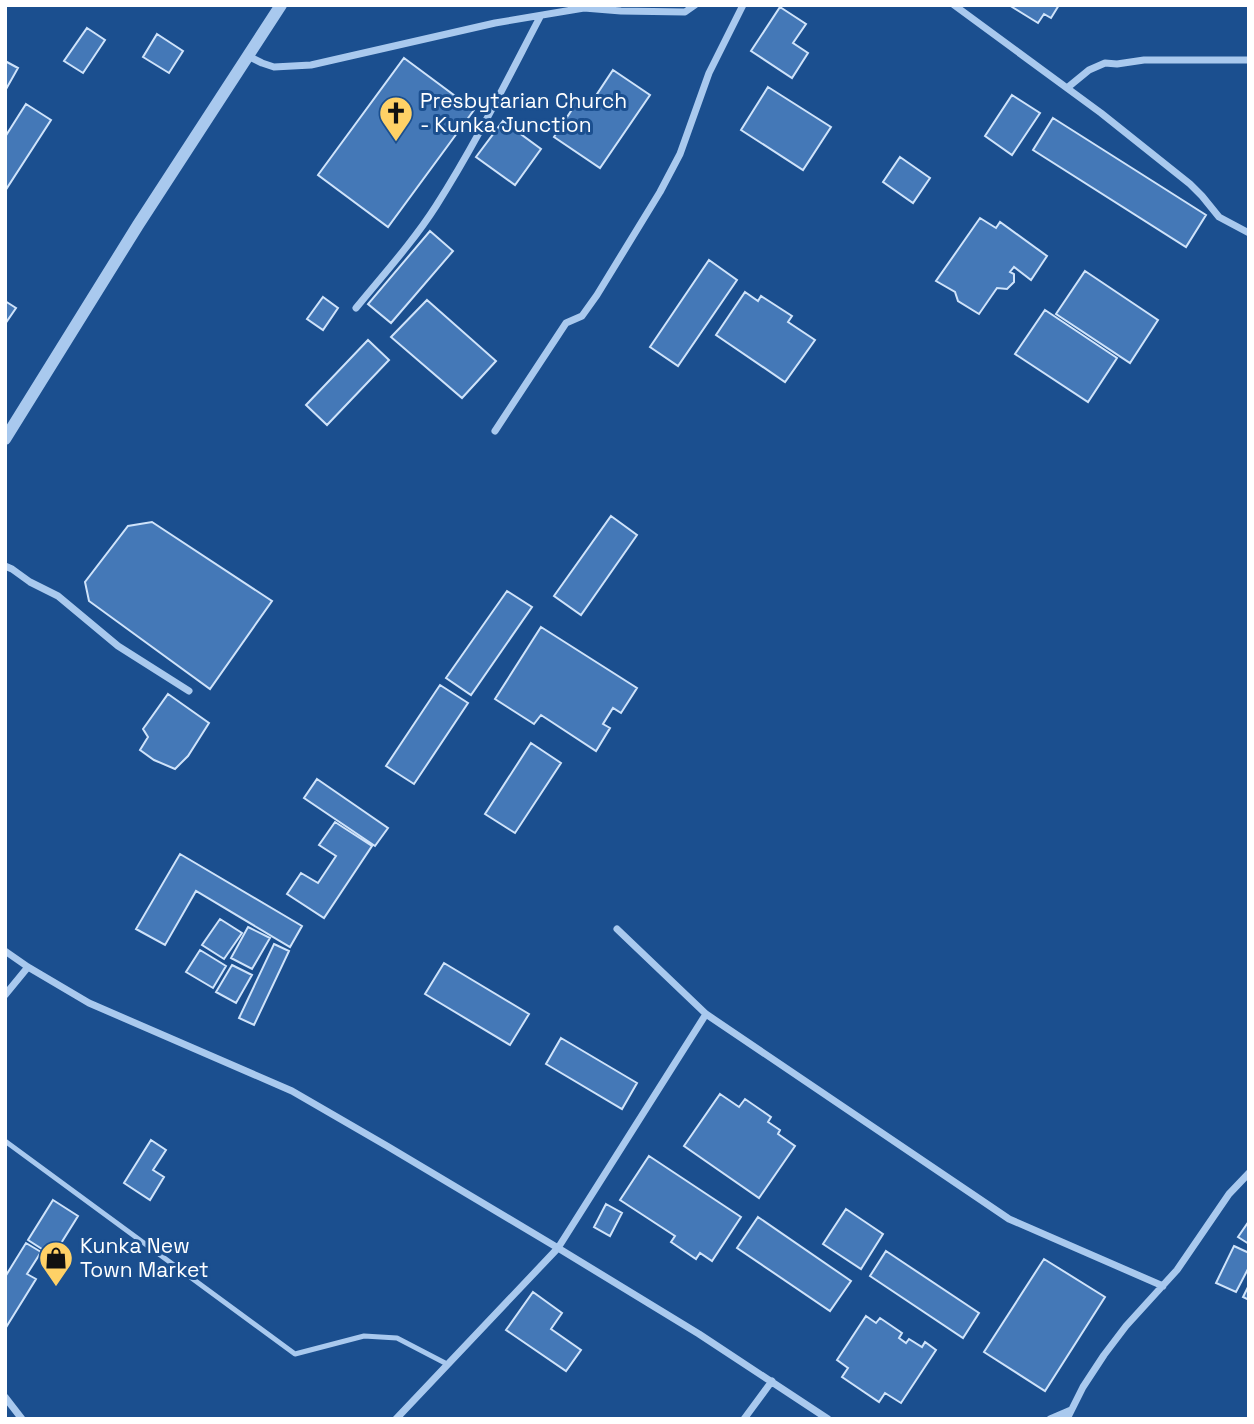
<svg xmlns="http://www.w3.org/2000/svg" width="1254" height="1424" font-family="'Space Grotesk',sans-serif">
  <rect width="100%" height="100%" fill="#1b4f8f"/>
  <path fill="#4478b7" stroke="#cfe3fa" stroke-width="2" d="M1009 5H1059L1051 18 1044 14 1038 23Z
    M780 7 806 24 793 43 808 53 792 78 751 51Z
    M87 28 105 40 83 73 64 61Z
    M157 34 183 51 169 73 143 57Z
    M404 58 474 110 388 227 318 175Z
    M5 61 18 68 5 91Z
    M613 70 650 95 600 168 554 137 577 102 587 109Z
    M768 87 831 127 803 170 741 130Z
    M1012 95 1040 113 1012 155 985 136Z
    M26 104 51 120 5 191V137Z
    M1053 118 1206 215 1186 247 1033 150Z
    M503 121 541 149 515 185 476 157Z
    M900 157 930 178 913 203 883 182Z
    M980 218 996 228 1000 222 1047 256 1031 280 1014 267 1010 272 1014 274V282L1007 289 997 288 979 314 958 301 955 292 936 281Z
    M430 231 453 251 391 323 368 304Z
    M709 260 737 280 678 366 650 347Z
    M1085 271 1158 320 1130 363 1056 314Z
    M745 292 758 301 761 296 792 316 788 322 815 340 785 382 716 335Z
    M323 297 338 308 323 330 307 319Z
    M427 300 496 361 462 398 391 337Z
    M5 301 16 308 5 324Z
    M1045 310 1117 358 1088 402 1015 354Z
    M368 340 389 360 327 425 306 405Z
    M611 516 637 535 581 615 554 596Z
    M152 522 272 601 210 689 89 601 85 582 128 526Z
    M507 591 532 607 471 695 446 678Z
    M541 627 637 688 621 713 613 708 603 724 610 728 596 751 541 715 534 724 495 699Z
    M440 685 468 703 414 784 386 766Z
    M168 694 209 723 188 756 175 769 154 760 140 750 148 737 143 729Z
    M531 743 561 763 515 833 485 814Z
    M317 779 388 828 375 846 304 798Z
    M335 822 372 846 324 918 287 894 301 873 318 883 336 856 319 845Z
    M180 854 302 926 290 947 196 891 165 945 136 929Z
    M220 919 242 933 224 959 202 945Z
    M248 927 270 938 252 969 231 958Z
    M274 944 289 951 254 1025 239 1018Z
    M200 950 226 966 213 988 186 972Z
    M444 963 529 1014 510 1045 425 994Z
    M232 965 252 975 236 1003 216 992Z
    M561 1038 637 1083 622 1109 546 1064Z
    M720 1094 739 1107 745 1099 771 1117 768 1122 780 1130 778 1134 795 1146 759 1198 684 1146Z
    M151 1140 166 1150 153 1170 164 1177 150 1200 124 1183Z
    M649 1156 741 1217 712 1261 700 1253 696 1259 671 1242 675 1236 620 1200Z
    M53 1200 78 1216 53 1256 28 1240Z
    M606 1204 622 1213 610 1236 594 1227Z
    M846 1209 883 1234 861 1269 823 1244Z
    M758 1217 851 1281 830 1311 737 1248Z
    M1249 1221V1244L1238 1237Z
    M26 1243 41 1252 27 1274 36 1279 5 1329V1277Z
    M1234 1246 1249 1253V1267L1236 1292 1216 1283Z
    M886 1251 979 1313 963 1338 870 1276Z
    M1044 1259 1105 1297 1045 1391 984 1352Z
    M1249 1285V1300L1243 1297Z
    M533 1292 562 1313 551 1329 581 1350 566 1371 506 1330Z
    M866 1316 876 1323 880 1318 902 1333 899 1338 906 1343 909 1339 922 1347 925 1342 936 1350 901 1403 885 1393 879 1402 842 1377 848 1368 837 1360Z"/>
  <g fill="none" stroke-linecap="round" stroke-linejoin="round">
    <path stroke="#a9c9ee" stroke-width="5" d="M5 1141 295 1354 364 1336 397 1338 447 1364"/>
    <path stroke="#a9c9ee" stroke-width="7" d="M954 5 1101 113 1190 184 1202 196 1219 217 1249 233
      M248 56 262 63 274 67 311 65 495 23 584 8 621 11 685 12 695 5
      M1067 88 1089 70 1105 63 1117 64 1144 60H1249
      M356 308C383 275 413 242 436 206 475 145 507 80 540 17
      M495 431 566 323 582 316 597 295 660 192 680 154 709 73 743 5
      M5 566 12 569 30 582 58 596 118 646 189 691
      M617 929 706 1014 981 1200 1009 1219 1163 1286
      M5 951 28 967 89 1003 292 1091 387 1146 558 1248 699 1334 828 1419
      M5 995 28 967
      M5 1397 22 1419
      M396 1419 558 1248 706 1014
      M744 1419 772 1381
      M1050 1419 1071 1410
      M1067 1419 1083 1387 1104 1355 1126 1326 1177 1270 1229 1194 1249 1173"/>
    <path stroke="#a9c9ee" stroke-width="12" d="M5 439 138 225 281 5"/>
  </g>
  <defs>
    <g id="church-pin" transform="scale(1.75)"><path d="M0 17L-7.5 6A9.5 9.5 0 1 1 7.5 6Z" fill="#ffd166" stroke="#1b4f8f"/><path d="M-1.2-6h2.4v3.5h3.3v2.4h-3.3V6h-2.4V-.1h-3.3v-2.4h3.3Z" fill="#111"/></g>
    <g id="shop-pin" transform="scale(1.75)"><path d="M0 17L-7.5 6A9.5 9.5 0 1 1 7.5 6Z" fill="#ffd166" stroke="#1b4f8f"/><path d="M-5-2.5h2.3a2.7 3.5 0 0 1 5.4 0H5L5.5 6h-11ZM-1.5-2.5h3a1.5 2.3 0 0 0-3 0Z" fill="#111"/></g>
  </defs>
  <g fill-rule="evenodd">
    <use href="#church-pin" x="396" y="113"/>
    <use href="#shop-pin" x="56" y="1258"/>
  </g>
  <g text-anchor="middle" stroke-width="6" stroke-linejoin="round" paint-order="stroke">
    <g font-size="21" fill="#fff" stroke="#1b4f8f" text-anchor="start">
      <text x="420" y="108">Presbytarian Church<tspan x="420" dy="24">- Kunka Junction</tspan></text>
      <text x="80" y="1253">Kunka New<tspan x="80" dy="24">Town Market</tspan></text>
    </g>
  </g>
  <rect width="1254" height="1424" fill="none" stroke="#ffffff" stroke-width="14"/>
</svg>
